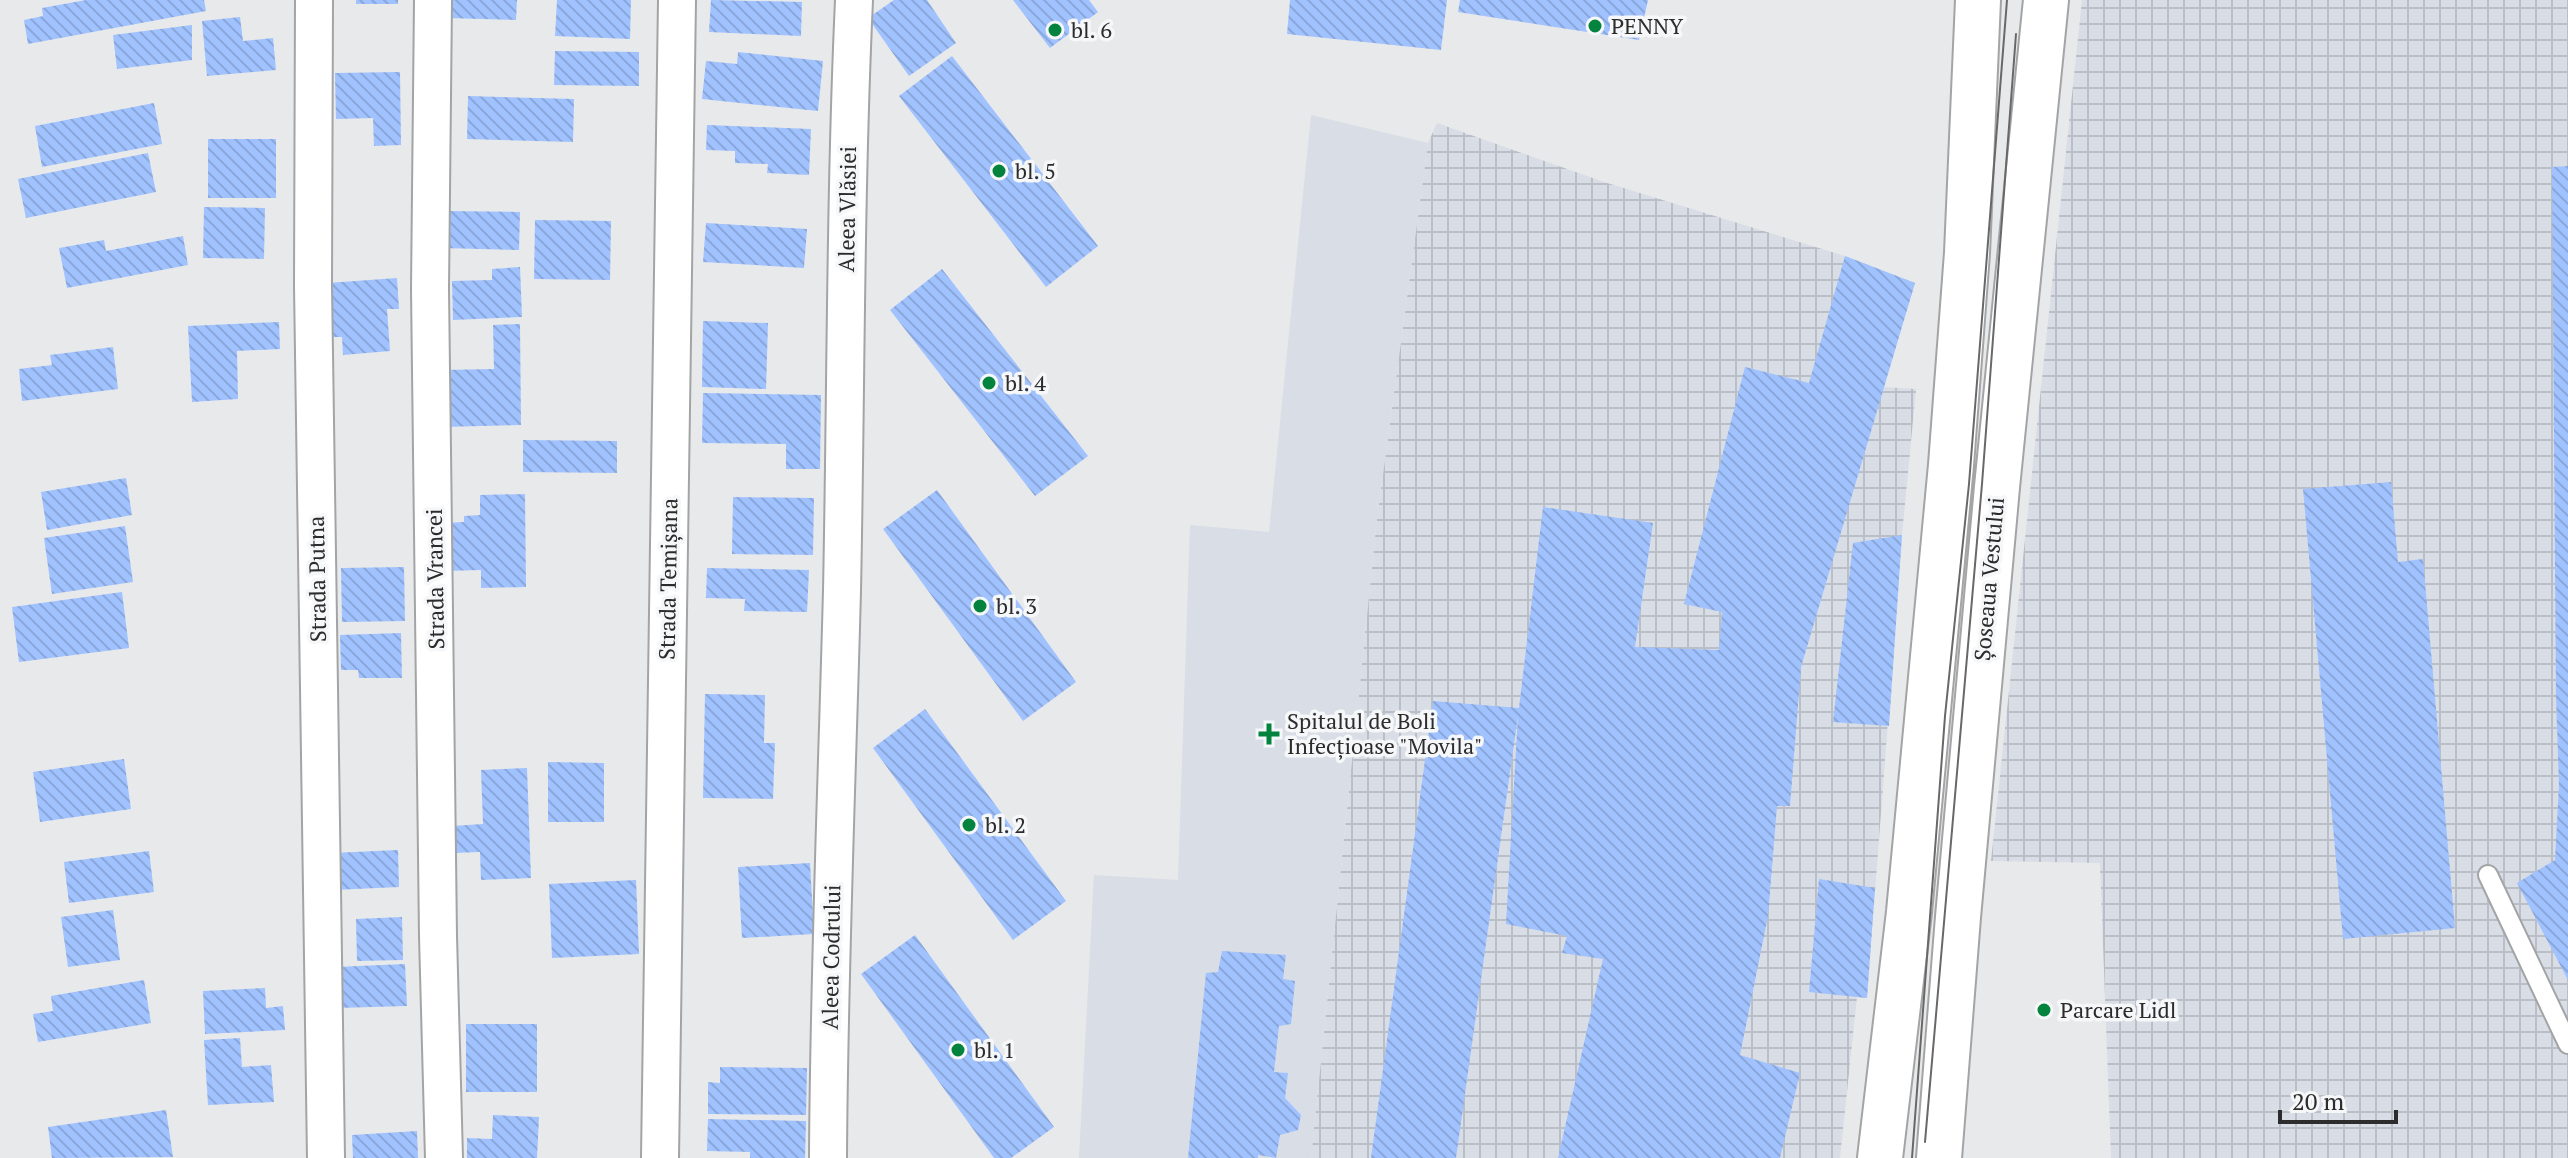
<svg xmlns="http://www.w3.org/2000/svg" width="2568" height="1158" font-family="'PT Serif',serif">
  <defs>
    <pattern id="industrial-grid" width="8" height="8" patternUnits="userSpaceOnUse" patternTransform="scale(2)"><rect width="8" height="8" fill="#d8dde6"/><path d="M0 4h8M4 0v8" fill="none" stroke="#babec6"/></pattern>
    <pattern id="building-back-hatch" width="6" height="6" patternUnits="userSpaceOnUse" patternTransform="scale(2)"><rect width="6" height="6" fill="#a0c2ff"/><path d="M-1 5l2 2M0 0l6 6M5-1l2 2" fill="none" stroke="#8aa7db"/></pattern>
  </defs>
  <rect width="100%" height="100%" fill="#e8e9eb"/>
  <path fill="#d8dde6" d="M1311 115 1428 143 1377 519 1311 1158H1079L1094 875 1178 880 1190 525 1269 532Z"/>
  <path fill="url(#industrial-grid)" d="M2082 0H2568V1158H2111L2100 863 1991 861Z
    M1437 123 1604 182 1845 256 1915 283 1883 387 1916 389 1902 535 1867 998 1857 997 1840 1158H1311L1377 519 1428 143Z"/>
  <path fill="url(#building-back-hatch)" d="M86 0H204L206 11 28 44 24 20 43 16 42 8Z
    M356 0H398V4H356Z
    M446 0H517L516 20 445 18Z
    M557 0H631L630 39 555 36Z
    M711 0 802 2 801 36 709 32Z
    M894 0H927L956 43 909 76 868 18Z
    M1013 0H1089L1098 12 1050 48Z
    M1290 0H1447L1441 50 1287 34Z
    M1460 0H1648L1639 40 1458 12Z
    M240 17 243 41 273 38 276 70 207 76 202 21Z
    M192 25V60L117 69 113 35Z
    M555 51 639 52V86L554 85Z
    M738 52 823 61 818 111 702 99 706 61 737 64Z
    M952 56 1098 246 1046 287 899 96Z
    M400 72 401 145 374 146 373 118 336 119 335 73Z
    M468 96 574 99 573 142 467 139Z
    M154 103 162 144 42 167 35 126Z
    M707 125 811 129 809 175 767 173 768 164 735 163V151L706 150Z
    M208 139H276V198H208Z
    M148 153 156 192 26 218 18 179Z
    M2568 166V980L2517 883 2555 860 2559 785 2556 697 2552 167Z
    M204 207 265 208 264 259 203 258Z
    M442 211 520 212 519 250 442 248Z
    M535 220 611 221 610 280 534 279Z
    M706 223 807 229 804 268 703 262Z
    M183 236 188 265 67 288 59 248 104 240 106 251Z
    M1845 256 1915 283 1801 667 1790 806H1777L1768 916 1740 1055 1800 1073 1780 1158H1558L1603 959 1562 953 1567 936 1506 924 1518 715 1456 1158H1371L1433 701 1519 708 1543 507 1653 523 1635 647 1719 650 1722 612 1684 604 1745 367 1809 383Z
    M520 267 522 317 453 320 452 281 492 280V269Z
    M942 269 1088 456 1035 496 890 310Z
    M397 278 399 309H387L390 351 343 355 342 337H332L328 283Z
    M703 321 768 323 766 389 702 387Z
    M279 322 280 349 237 351 238 399 192 402 188 326Z
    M520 324 521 425 443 427 442 370 494 369 493 325Z
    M113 347 118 389 22 401 19 369 52 365 50 355Z
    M703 393 821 395 820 469H786V444L702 443Z
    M523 440 617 441V473L523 472Z
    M126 478 132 515 47 530 41 492Z
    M2391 482 2398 562 2423 559 2455 928 2343 939 2303 489Z
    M937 490 1076 682 1023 721 883 529Z
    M525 494 526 587 481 588V570L444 571 443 523 464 522V516L480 515V495Z
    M733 497 814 498 813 555 732 554Z
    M125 526 133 582 52 594 44 538Z
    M1902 535 1889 726 1833 722 1853 543Z
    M404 567 405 621 342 622 341 568Z
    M707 568 809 570 807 612 744 611 745 599 706 598Z
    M122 592 129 648 19 662 12 607Z
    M401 633 402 678H359L358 670H341L340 635Z
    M705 694 765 695 764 743H775L773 799 703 798Z
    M925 709 1066 901 1013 940 873 748Z
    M124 759 131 809 40 822 33 772Z
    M548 762 604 763V822H548Z
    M527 768 531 878 481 880 480 852 453 853 452 826 483 824 481 770Z
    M398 850 399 887 334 890 333 853Z
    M149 851 154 892 69 903 64 862Z
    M810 863 814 934 742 938 738 867Z
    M1819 879 1875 888 1867 998 1809 992Z
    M636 880 639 954 552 958 549 884Z
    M113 910 120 960 68 967 61 917Z
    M402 917 403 960 357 961 356 919Z
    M915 935 1054 1127 1011 1158H994L861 974Z
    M1222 951 1286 955 1283 979 1295 981 1291 1024 1279 1026 1274 1072 1288 1073 1285 1098 1301 1115 1298 1130 1280 1135 1276 1158 1258 1155V1158H1188L1206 973 1218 972Z
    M405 964 407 1006 337 1008 336 967Z
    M144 980 151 1023 38 1042 33 1014 53 1011 51 996Z
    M265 988 266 1008 283 1006 285 1030 205 1034 203 991Z
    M466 1024H537V1092H466Z
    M240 1038 242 1067 271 1065 274 1102 208 1105 204 1040Z
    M720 1067 807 1068 806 1115 708 1114V1082L720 1083Z
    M166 1110 173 1157 52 1158 48 1127Z
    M493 1115 539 1117 537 1158H467V1138L492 1139Z
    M708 1119 806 1121 805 1158H750V1152L707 1151Z
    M417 1131 418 1158H353L352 1135Z"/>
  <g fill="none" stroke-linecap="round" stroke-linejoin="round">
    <g stroke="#a3a4a5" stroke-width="22">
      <path id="lane" d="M2488 875 2568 1044"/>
    </g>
    <g stroke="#a3a4a5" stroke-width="40">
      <path id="street" d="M314 0 313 286 326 1158
        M433 0 430 289 438 936 444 1158
        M660 1158 677 0
        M828 1158C829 969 837 780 842 591 846 394 845 197 854 0"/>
    </g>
    <g stroke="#a3a4a5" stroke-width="48">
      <path id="secondary" d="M1880 1158 1909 912 1951 465 1967 253 1978 0
        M1939 1158 1958 917 1997 487 2046 0"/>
    </g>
    <use href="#lane" stroke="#fff" stroke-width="18"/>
    <use href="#street" stroke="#fff" stroke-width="36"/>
    <use href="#secondary" stroke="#fff" stroke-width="44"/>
    <path stroke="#686869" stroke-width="2" d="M1925 1142 1982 484 2016 34
      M1912 1158 1945 716 1969 484 2007 0"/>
  </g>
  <g fill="#03833d" stroke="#f6f7f9" stroke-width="3">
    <circle cx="1595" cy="26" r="8"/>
    <circle cx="1055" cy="30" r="8"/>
    <circle cx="999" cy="171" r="8"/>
    <circle cx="989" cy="383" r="8"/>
    <circle cx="980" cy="606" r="8"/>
    <path d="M1265 722h8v8h8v8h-8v8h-8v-8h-8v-8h8z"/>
    <circle cx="969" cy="825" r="8"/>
    <circle cx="2044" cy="1010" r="8"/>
    <circle cx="958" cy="1050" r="8"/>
  </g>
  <g text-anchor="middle" stroke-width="7" stroke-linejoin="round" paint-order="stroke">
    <g font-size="22" fill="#2c2c2d" stroke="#f6f7f9" text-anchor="start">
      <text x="1611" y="34">PENNY</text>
      <text x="1071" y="38">bl. 6</text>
      <text x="1015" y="179">bl. 5</text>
      <text x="1005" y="391">bl. 4</text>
      <text x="996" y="614">bl. 3</text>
      <text x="1287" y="729">Spitalul de Boli<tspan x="1287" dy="25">Infecțioase "Movila"</tspan></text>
      <text x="985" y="833">bl. 2</text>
      <text x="2060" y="1018">Parcare Lidl</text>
      <text x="974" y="1058">bl. 1</text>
    </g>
    <g font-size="22" fill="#2c2c2d" stroke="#f6f7f9">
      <text transform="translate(847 209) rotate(-89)" y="8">Aleea Vlăsiei</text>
      <text transform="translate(317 579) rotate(-91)" y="8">Strada Putna</text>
      <text transform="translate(435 579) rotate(-91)" y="8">Strada Vrancei</text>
      <text transform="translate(668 579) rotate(-89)" y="8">Strada Temișana</text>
      <text transform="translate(1989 579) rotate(-85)" y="8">Șoseaua Vestului</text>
      <text transform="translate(831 957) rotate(-89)" y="8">Aleea Codrului</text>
    </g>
  </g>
  <path d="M2280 1110v12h116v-12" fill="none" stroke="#2c2c2d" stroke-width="4"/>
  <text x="2292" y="1110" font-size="24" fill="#2c2c2d" stroke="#f6f7f9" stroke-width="6" paint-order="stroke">20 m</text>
</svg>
